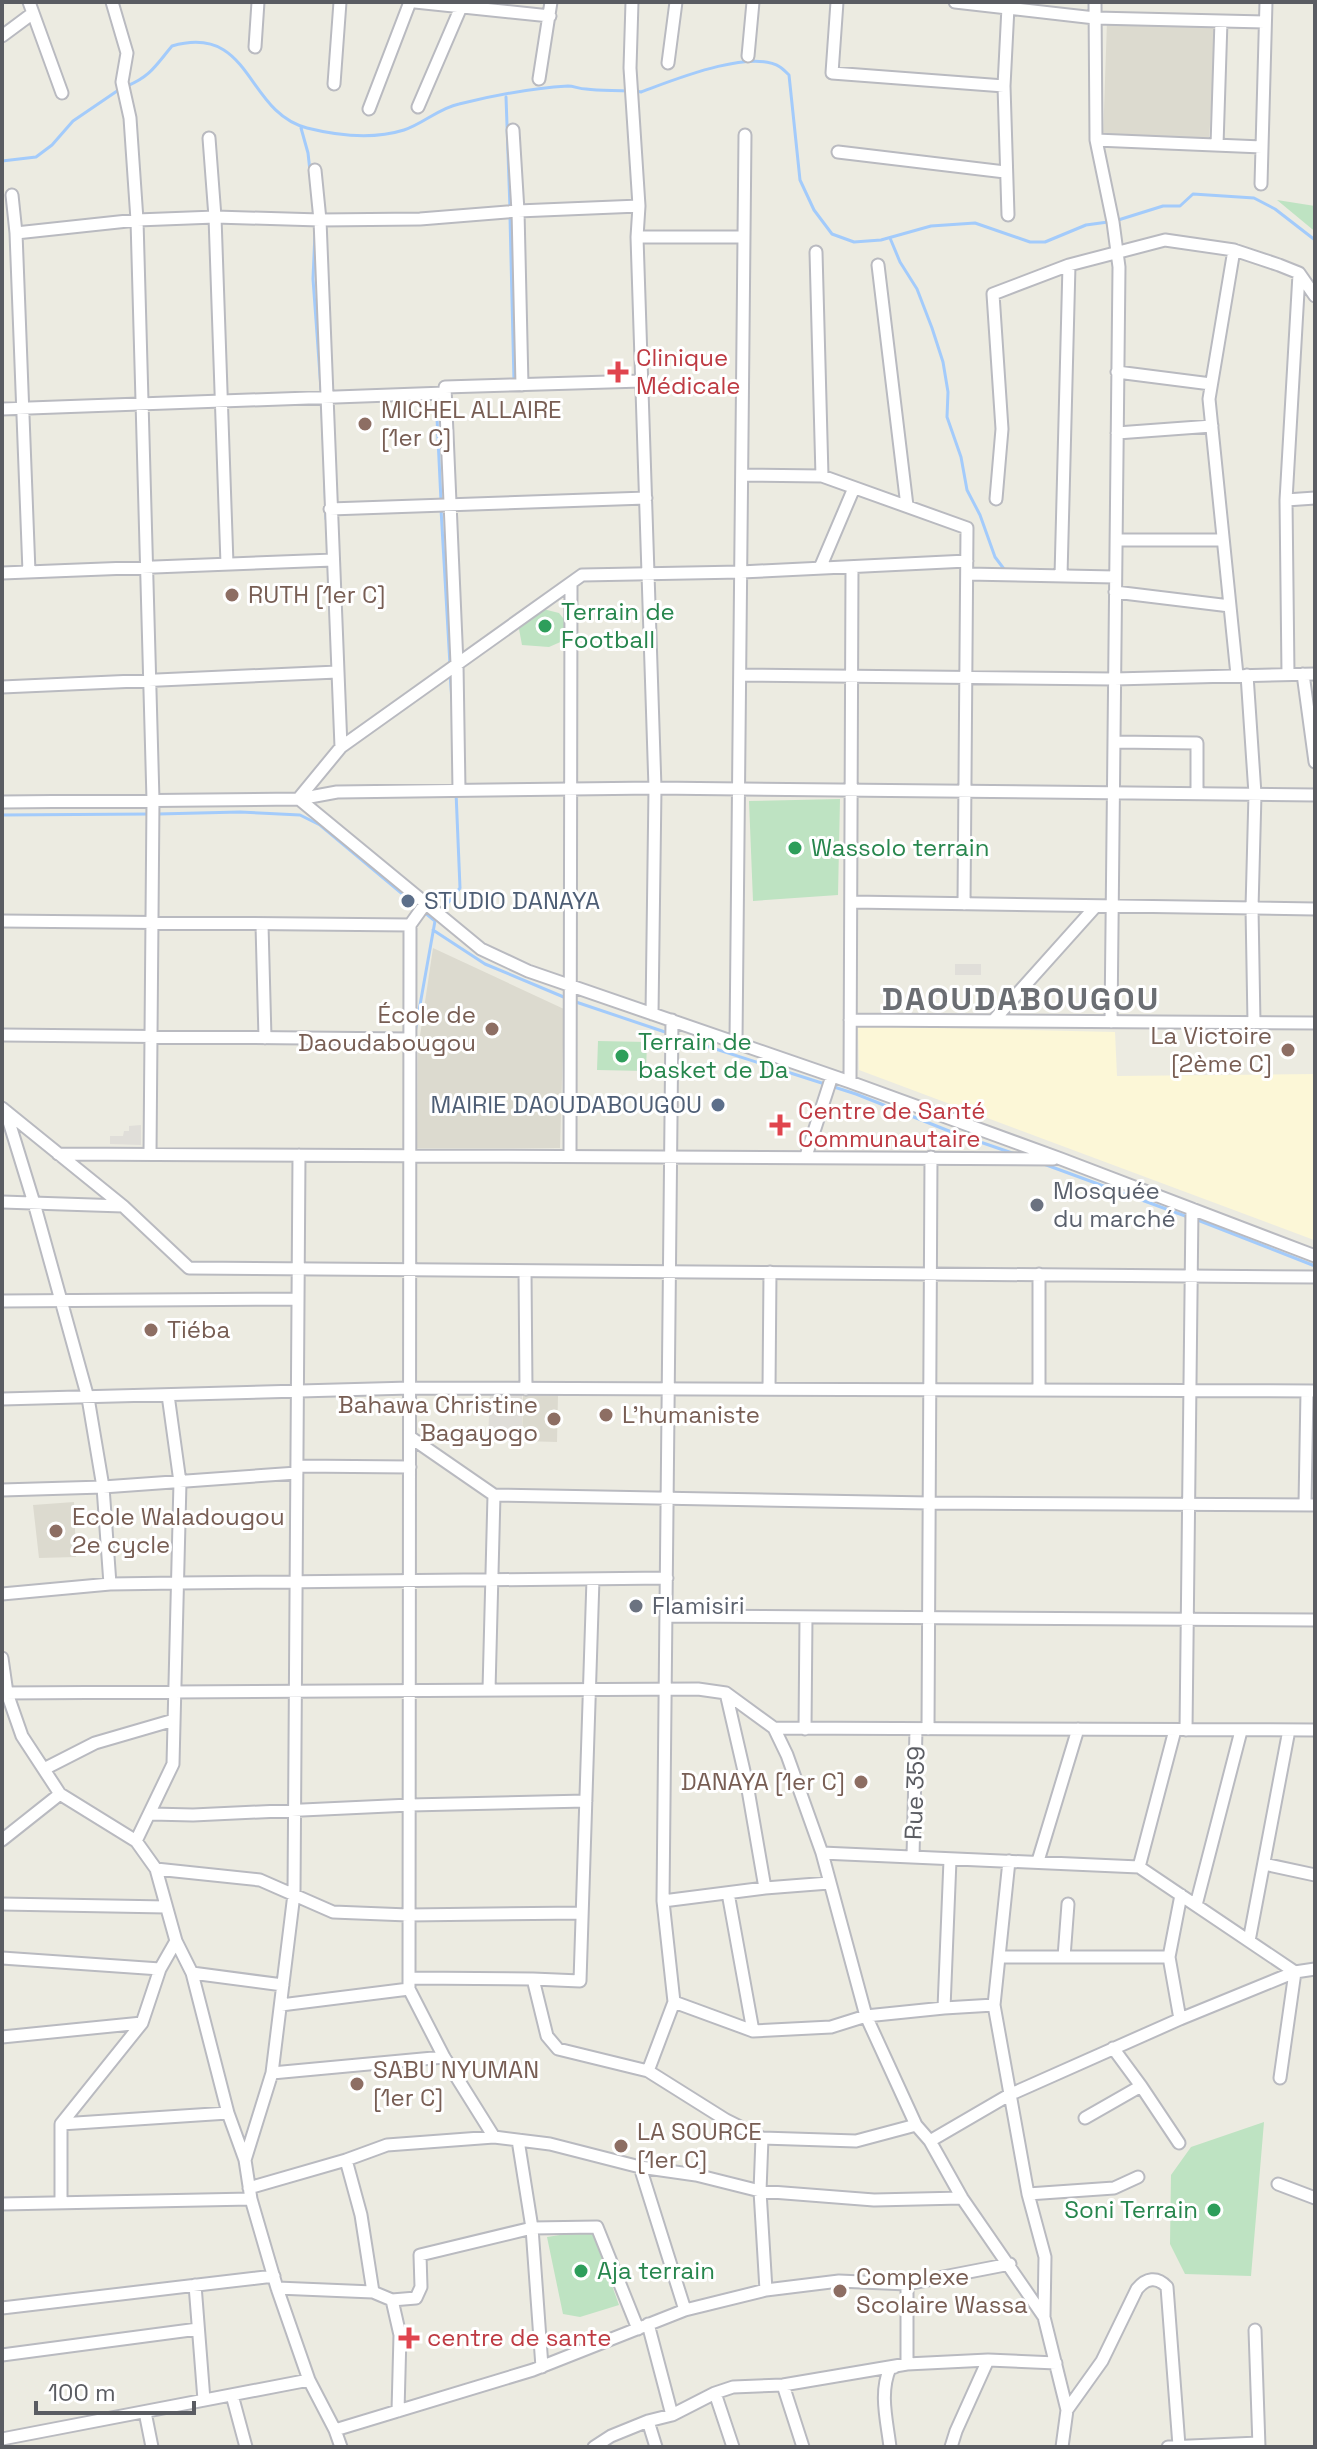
<svg xmlns="http://www.w3.org/2000/svg" width="1317" height="2449" font-family="'Space Grotesk',sans-serif">
  <rect width="100%" height="100%" fill="#ecebe1"/>
  <path fill="#fcf7d7" d="M858 1026 1115 1032 1117 1076 1315 1074 1314 1240 859 1070Z"/>
  <path fill="#e0ded9" d="M955 964H981V975H955Z
    M141 1125V1145L110 1144V1136H123L124 1131H129V1126Z
    M490 1393H522V1440H488Z"/>
  <path fill="#dcdacf" d="M1107 21 1216 28 1209 141 1103 140Z
    M433 948 564 1009 560 1148H417L418 1049Z
    M523 1395H558L557 1442 522 1441Z
    M74 1502 76 1557 39 1558 33 1505Z"/>
  <path fill="#bee3c2" d="M1277 200 1315 206V231L1312 229Z
    M543 609 559 613 567 623 565 640 549 647 522 645 519 629Z
    M840 799 838 895 753 901 749 801Z
    M598 1041 647 1042 646 1071 597 1070Z
    M1264 2122 1251 2276 1185 2274 1170 2244 1171 2175 1191 2147Z
    M592 2230 619 2305 580 2317 563 2314 547 2237Z"/>
  <g fill="none" stroke-linecap="round" stroke-linejoin="round">
    <path stroke="#a3cbfb" stroke-width="3" d="M127 86C151 76 156 65 172 46 252 23 245 112 307 128 339 136 372 140 404 130 423 124 439 108 459 104 491 96 535 88 568 86 574 86 579 89 586 89 600 91 614 90 629 91
      M636 91 641 92C671 81 751 48 780 67 783 69 786 72 789 75L800 180 814 210 832 234 854 242 881 240 931 226 975 223 1030 242H1045L1086 225 1108 222
      M506 97 510 209
      M301 128 308 153 310 171
      M2 161 36 157 52 145 73 121 120 89
      M510 217 514 381
      M1115 221 1163 206H1180L1193 194 1254 198 1275 209 1315 240
      M315 233 313 279 321 389
      M890 238 900 262 917 289 932 328 943 362 948 392 947 417 961 457 967 490 980 515 995 557 1004 569
      M436 397 441 501
      M322 405 323 439
      M324 447 326 519
      M441 509 450 665
      M450 673 452 701
      M158 814 240 812 300 815 320 825 418 907
      M2 815 150 814
      M447 904 460 888 456 792
      M433 930 485 964 566 998
      M573 1001 668 1033
      M415 1033 435 921 424 912
      M675 1036 856 1094 954 1133 1015 1154
      M1041 1163 1188 1217
      M1195 1219 1315 1266"/>
    <g stroke="#b9bac0" stroke-width="15">
      <path id="minor" d="M29 2 62 93
        M112 2 127 53 122 82 130 118 137 220 153 800 150 1154
        M415 2 550 16
        M632 2 630 68 639 206 637 237 655 788 652 1014
        M837 2 832 73 1004 86 1008 215
        M955 2 1095 18 1265 22
        M1095 2 1096 140 1113 222 1119 267 1111 1022
        M2 36 33 13
        M255 47 258 2
        M748 56 753 2
        M668 63 676 2
        M539 79 551 2
        M334 84 340 2
        M1004 86 1008 7
        M418 107 461 7
        M369 109 410 2
        M513 130 518 211 522 385
        M209 138 215 217 227 564
        M1096 140 1262 147
        M1217 145 1221 21
        M838 152 1005 172
        M315 170 320 220 341 747
        M1261 184 1266 2
        M12 195 16 233 29 572
        M16 233 137 220 215 217 320 220 420 219 518 211 639 206
        M637 237H744
        M1234 250 1209 399 1237 675
        M816 252 822 476
        M878 265 907 506
        M1117 372 1211 384
        M2 409 445 393
        M1117 433 1212 426
        M742 475 822 476 967 528 964 904
        M996 499 1002 429 993 294 1069 265 1165 240 1234 250 1279 265 1299 273 1315 296
        M1286 500 1315 498
        M330 509 646 498
        M1116 540H1223
        M820 568 854 488
        M2 573 333 560
        M967 574 1115 577
        M1061 576 1069 265
        M1115 592 1230 606
        M1288 674 1286 500 1299 274
        M1303 674 1315 762
        M740 675 1114 679 1315 674
        M1247 675 1255 794 1252 908 1254 1023
        M2 687 337 672
        M1114 742 1197 743V793
        M459 790 457 664 445 387 642 381
        M299 798 341 747 582 575 741 572 967 561
        M299 799 337 792 655 788 1315 795
        M2 802 299 799 481 949 528 971 850 1082 1061 1159 1315 1256
        M851 902 1315 909
        M2 921 410 925
        M262 925 265 1038
        M850 1020 1315 1023
        M993 1021 1096 906
        M2 1035 410 1039
        M736 1041 745 135
        M850 1082 852 567
        M2 1108 123 1206 189 1268 1315 1277
        M6 1112 34 1203 88 1398 103 1487 110 1584
        M58 1154 1053 1159
        M570 1156 571 583
        M806 1156 832 1076
        M2 1202 123 1206
        M525 1271 526 1389
        M1039 1274V1390
        M2 1301 298 1299
        M769 1389 770 1272
        M2 1399 410 1388 1315 1391
        M410 1437 494 1495 929 1503 1315 1505
        M297 1466 410 1467
        M2 1490 103 1487 297 1473
        M1305 1504 1307 1391
        M2 1594 110 1584 178 1583 667 1578
        M667 1616 1315 1620
        M2 1658 7 1693 22 1736 60 1794 136 1841 156 1869 176 1941 192 1973 228 2113 245 2160 251 2199 277 2288 309 2380 335 2430 341 2447
        M489 1690 494 1495
        M2 1693 698 1689 726 1693 774 1728 787 1755 822 1853 866 2016 916 2125 930 2141 962 2198 1044 2317 1067 2410 1062 2447
        M774 1728 1315 1730
        M805 1729 806 1617
        M928 1729 931 1157
        M1186 1730 1192 1209
        M44 1769 95 1743 174 1720
        M151 1814 193 1815 410 1805 586 1801
        M2 1840 60 1794
        M136 1841 173 1764 180 1482 168 1395
        M822 1853 1139 1867 1295 1972 1280 2078
        M913 1857 916 1729
        M950 1860 944 2008 994 2005
        M1009 1861 994 2005 1028 2194 1045 2257 1044 2317
        M1038 1861 1078 1729
        M1264 1864 1315 1875
        M1139 1867 1175 1730
        M156 1869 260 1880 333 1912 408 1915 582 1913
        M765 1888 829 1883
        M728 1893 753 2031
        M663 1901 765 1888 747 1784 726 1693
        M2 1904 166 1907
        M1196 1905 1241 1731
        M1249 1941 1289 1730
        M999 1957H1169
        M1064 1957 1068 1904
        M2 1958 160 1969
        M192 1973 283 1985
        M410 1978 533 1979 580 1981 593 1579
        M533 1979 547 2036 558 2049 648 2071 726 2120 762 2138 856 2141 916 2125
        M409 1989 444 2057 494 2137
        M674 2002 753 2031 831 2027 866 2016 944 2008
        M281 2005 409 1989 410 925 425 904
        M1180 2019 1169 1957 1181 1895
        M2 2037 142 2023
        M1113 2048 1141 2086 1179 2143
        M648 2071 674 2002 663 1901 672 1020
        M272 2073 444 2057
        M1085 2118 1141 2086
        M61 2124 228 2113
        M762 2138 760 2191 766 2290
        M518 2140 532 2228 542 2367
        M930 2141 1009 2095 1180 2019 1295 1972 1315 1969
        M245 2160 272 2073 294 1894 299 1155
        M346 2160 361 2215 373 2292
        M640 2167 685 2310
        M1278 2184 1315 2198
        M249 2188 346 2160 387 2145 494 2137 550 2144 640 2167 696 2175 760 2191 874 2200 962 2198
        M1028 2194 1114 2188 1138 2177
        M61 2203V2124L142 2023 160 1969 176 1941
        M2 2204 251 2199
        M907 2284V2364
        M195 2285 204 2400
        M277 2288 373 2292 392 2300 416 2298 421 2287 420 2255 532 2228 597 2227 638 2329
        M392 2300 400 2335 398 2411
        M2 2308 274 2276
        M648 2324 672 2415
        M1255 2330 1259 2447
        M2 2355 198 2329
        M783 2385 803 2447
        M715 2393 733 2447
        M232 2395 246 2447
        M1067 2410 1102 2361 1137 2289C1146 2278 1157 2276 1167 2287L1179 2446
        M145 2412 152 2447
        M335 2430 533 2370 685 2310 766 2290 839 2281 907 2284 1010 2264
        M2 2439 309 2380
        M594 2447 611 2436 648 2421
        M656 2447 648 2421 672 2415 715 2393 733 2387 783 2385 907 2364 988 2360 1056 2363
        M890 2447C887 2421 879 2393 890 2368L895 2367
        M951 2447 956 2431 988 2360
        M1168 2447 1258 2443"/>
    </g>
    <use href="#minor" stroke="#fff" stroke-width="11"/>
  </g>
  <g fill="#e0444e" stroke="#fff" stroke-width="3">
    <path d="M614 360h8v8h8v8h-8v8h-8v-8h-8v-8h8z"/>
    <path d="M776 1113h8v8h8v8h-8v8h-8v-8h-8v-8h8z"/>
    <path d="M405 2326h8v8h8v8h-8v8h-8v-8h-8v-8h8z"/>
  </g>
  <g fill="#8d6e63" stroke="#fff" stroke-width="3">
    <circle cx="365" cy="424" r="8"/>
    <circle cx="232" cy="595" r="8"/>
    <circle cx="492" cy="1029" r="8"/>
    <circle cx="1288" cy="1050" r="8"/>
    <circle cx="151" cy="1330" r="8"/>
    <circle cx="606" cy="1415" r="8"/>
    <circle cx="554" cy="1419" r="8"/>
    <circle cx="56" cy="1531" r="8"/>
    <circle cx="861" cy="1782" r="8"/>
    <circle cx="357" cy="2084" r="8"/>
    <circle cx="621" cy="2146" r="8"/>
    <circle cx="840" cy="2291" r="8"/>
  </g>
  <g fill="#2e9e5b" stroke="#fff" stroke-width="3">
    <circle cx="545" cy="626" r="8"/>
    <circle cx="795" cy="848" r="8"/>
    <circle cx="622" cy="1056" r="8"/>
    <circle cx="1214" cy="2210" r="8"/>
    <circle cx="581" cy="2271" r="8"/>
  </g>
  <g fill="#5c6f8a" stroke="#fff" stroke-width="3">
    <circle cx="408" cy="901" r="8"/>
    <circle cx="718" cy="1105" r="8"/>
  </g>
  <g fill="#6b7280" stroke="#fff" stroke-width="3">
    <circle cx="1037" cy="1205" r="8"/>
    <circle cx="636" cy="1606" r="8"/>
  </g>
  <g text-anchor="middle" stroke-width="6" stroke-linejoin="round" paint-order="stroke">
    <g font-size="24" fill="#be3a42" stroke="#fff" text-anchor="start">
      <text x="636" y="366">Clinique<tspan x="636" dy="28">Médicale</tspan></text>
      <text x="798" y="1119">Centre de Santé<tspan x="798" dy="28">Communautaire</tspan></text>
      <text x="427" y="2346">centre de sante</text>
    </g>
    <g font-size="24" fill="#785e54" stroke="#fff" text-anchor="start">
      <text x="381" y="418">MICHEL ALLAIRE<tspan x="381" dy="28">[1er C]</tspan></text>
      <text x="248" y="603">RUTH [1er C]</text>
      <text x="476" y="1023" text-anchor="end">École de<tspan x="476" dy="28">Daoudabougou</tspan></text>
      <text x="1272" y="1044" text-anchor="end">La Victoire<tspan x="1272" dy="28">[2ème C]</tspan></text>
      <text x="167" y="1338">Tiéba</text>
      <text x="538" y="1413" text-anchor="end">Bahawa Christine<tspan x="538" dy="28">Bagayogo</tspan></text>
      <text x="622" y="1423">L'humaniste</text>
      <text x="72" y="1525">Ecole Waladougou<tspan x="72" dy="28">2e cycle</tspan></text>
      <text x="845" y="1790" text-anchor="end">DANAYA [1er C]</text>
      <text x="373" y="2078">SABU NYUMAN<tspan x="373" dy="28">[1er C]</tspan></text>
      <text x="637" y="2140">LA SOURCE<tspan x="637" dy="28">[1er C]</tspan></text>
      <text x="856" y="2285">Complexe<tspan x="856" dy="28">Scolaire Wassa</tspan></text>
    </g>
    <g font-size="24" fill="#27864d" stroke="#fff" text-anchor="start">
      <text x="561" y="620">Terrain de<tspan x="561" dy="28">Football</tspan></text>
      <text x="811" y="856">Wassolo terrain</text>
      <text x="638" y="1050">Terrain de<tspan x="638" dy="28">basket de Da</tspan></text>
      <text x="1198" y="2218" text-anchor="end">Soni Terrain</text>
      <text x="597" y="2279">Aja terrain</text>
    </g>
    <g font-size="24" fill="#4e5e75" stroke="#fff" text-anchor="start">
      <text x="424" y="909">STUDIO DANAYA</text>
      <text x="702" y="1113" text-anchor="end">MAIRIE DAOUDABOUGOU</text>
    </g>
    <g font-size="24" fill="#5b616d" stroke="#fff" text-anchor="start">
      <text x="1053" y="1199">Mosquée<tspan x="1053" dy="28">du marché</tspan></text>
      <text x="652" y="1614">Flamisiri</text>
    </g>
    <g font-size="24" fill="#5a5c62" stroke="#fff">
      <text transform="translate(915 1793) rotate(-88)" y="8">Rue 359</text>
    </g>
    <g font-size="32" font-weight="bold" letter-spacing="2" fill="#6b6e73" stroke="#fff">
      <text x="1021" y="1010">DAOUDABOUGOU</text>
    </g>
  </g>
  <rect width="1317" height="2449" fill="none" stroke="#5a5c62" stroke-width="8"/>
  <path d="M36 2401v12h158v-12" fill="none" stroke="#5a5c62" stroke-width="4"/>
  <text x="48" y="2401" font-size="24" fill="#5a5c62" stroke="#ffffff" stroke-width="6" paint-order="stroke">100 m</text>
</svg>
